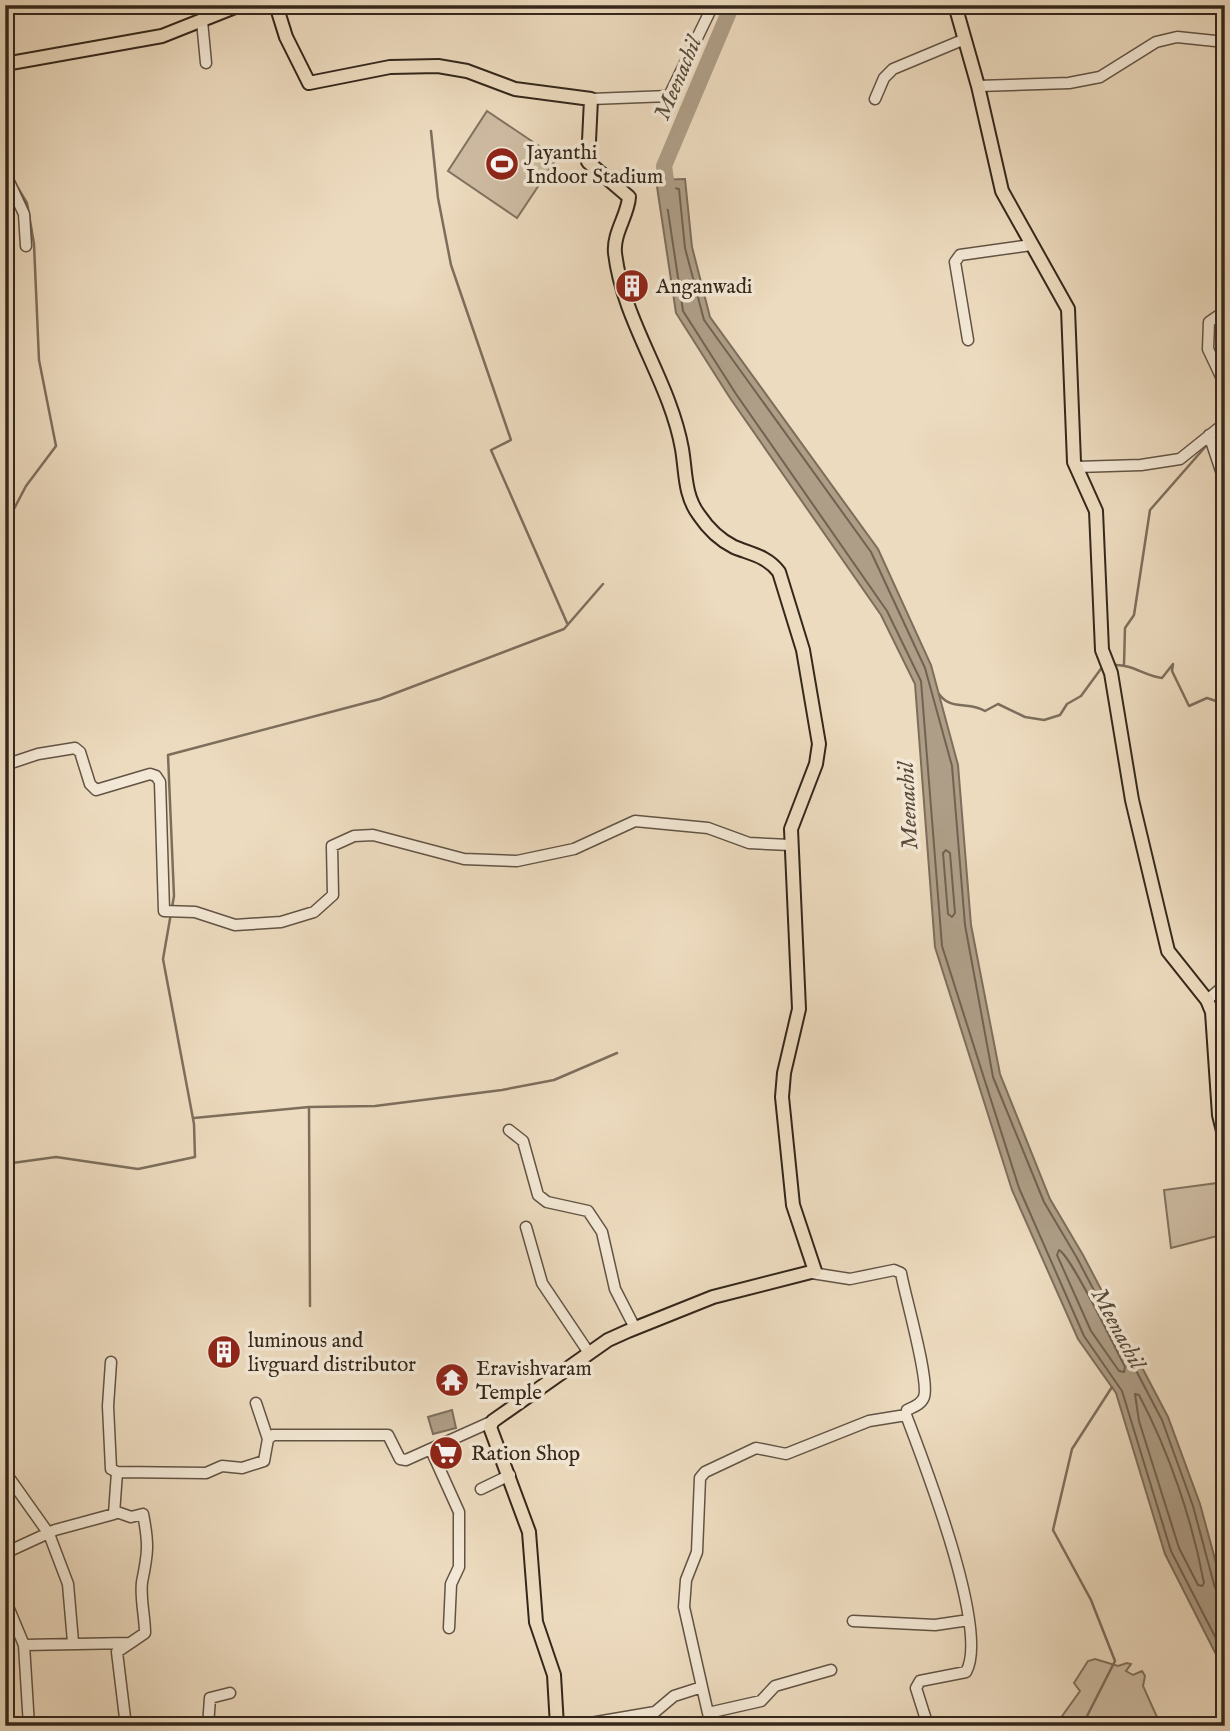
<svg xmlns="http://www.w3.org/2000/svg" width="1230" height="1731" font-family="'IM FELL English',serif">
  <rect width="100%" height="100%" fill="#eddbbf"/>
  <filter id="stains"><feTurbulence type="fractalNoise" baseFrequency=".00286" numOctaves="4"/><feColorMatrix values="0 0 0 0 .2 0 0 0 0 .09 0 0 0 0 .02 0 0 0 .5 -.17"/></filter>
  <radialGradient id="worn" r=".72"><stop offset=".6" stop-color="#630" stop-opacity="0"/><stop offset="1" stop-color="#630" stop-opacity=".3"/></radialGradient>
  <path fill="#cebca3" stroke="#81725f" stroke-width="2" d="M487 111 557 158 517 218 448 171Z
    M1225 1182V1234L1171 1248 1164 1190Z
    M1095 1659 1118 1666 1127 1663 1131 1664 1126 1671 1133 1675 1142 1671 1145 1676 1143 1686 1161 1726H1055L1080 1691 1074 1683 1088 1661Z"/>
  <path fill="#ae9e87" stroke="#7d6e5c" stroke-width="2" d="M685 179 692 247 710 317 878 549 931 665 958 765 971 925 1000 1074 1050 1199 1083 1255 1168 1417 1200 1504 1225 1596V1672L1165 1554 1116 1393 1078 1339 1012 1190 935 947 915 684 881 615 730 398 676 313 656 180Z
    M452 1410 456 1428 433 1434 428 1417Z"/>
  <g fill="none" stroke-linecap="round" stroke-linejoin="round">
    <path stroke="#716251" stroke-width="2" d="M946 850 950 853 955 913 952 917 948 914 943 853Z
      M1059 1250C1072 1257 1115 1348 1125 1367L1124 1372 1119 1371 1091 1331 1057 1255Z
      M1135 1394 1139 1395C1169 1452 1192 1519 1204 1583L1202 1586 1198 1585 1179 1548 1139 1421Z
      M1225 1594 1215 1588 1193 1506 1162 1420 1077 1258 1044 1202 993 1077 965 925 952 766 925 668 871 552 704 320 685 248 679 189 668 187 665 191 683 311 736 394 887 611 921 681 942 946 1019 1188 1084 1336 1122 1391 1171 1551 1225 1656"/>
    <path stroke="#7d6e5c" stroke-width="2.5" d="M431 131 438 198 451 265 511 440 491 450 567 623
      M5 160 9 171
      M5 526 26 486 56 446 39 360 34 244 27 203 13 180
      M1114 665C1132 664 1145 676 1162 678L1173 664 1172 671 1189 706 1207 698 1225 704
      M1124 665 1125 628 1134 615 1150 510 1206 446
      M939 694C951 711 969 701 985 711L998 704 1025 717 1044 720 1060 715 1067 704 1081 696 1103 666
      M309 1107 310 1306
      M194 1118 309 1107 375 1106 502 1090 554 1080 617 1053
      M5 1164 56 1157 138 1169 195 1157 194 1124 163 959 174 896 168 755 380 699 564 629 603 584
      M1082 1726 1115 1661 1091 1600 1053 1530 1072 1449 1112 1387"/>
    <path stroke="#ae9e87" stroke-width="16" d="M669 201 664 166 732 5"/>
    <g stroke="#625444" stroke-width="13">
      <path id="minor" d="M202 21 206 63
        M978 86 1069 83 1100 77 1156 42 1177 37 1225 42
        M591 99 669 96 713 5
        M875 99 884 78 893 69 965 39
        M5 173 24 214 26 246
        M1225 311 1209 322 1208 349 1225 385
        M968 340 955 262 960 255 1031 245
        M1209 435 1225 483
        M1077 467 1141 465 1180 459 1225 423
        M1225 561V578
        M5 765 38 754 75 748 80 752 90 784 96 790 150 774 156 776 160 782 164 911 195 912 235 925 281 922 314 912 333 895 332 846 354 836 373 835 464 859 517 861 574 849 635 821 708 828 749 843 790 845
        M1207 1000 1225 985
        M509 1130 523 1141 538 1195 547 1202 588 1211 602 1232 615 1289 635 1328
        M526 1227 542 1283 589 1353
        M812 1273 850 1279 894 1270 901 1273C905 1296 930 1381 924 1397 921 1405 913 1407 907 1410L906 1415C924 1463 990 1631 966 1672L920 1681 916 1688 928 1726
        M111 1362 108 1406 111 1469 117 1472
        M256 1403 268 1439
        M431 1450 459 1512V1567L451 1584 449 1628
        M5 1472 49 1534 68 1584 73 1642
        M481 1489 510 1475
        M114 1511 131 1517 143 1514C149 1544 148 1553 142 1582 140 1598 145 1617 145 1633L117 1652 126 1726
        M5 1553 55 1530 114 1514 117 1472 206 1473 222 1466 242 1468 264 1461 268 1439 273 1435H388L400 1459 406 1460 493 1421
        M5 1608 9 1609 24 1645 29 1726
        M853 1621 935 1625 969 1620
        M24 1645 129 1643
        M702 1687 711 1726
        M708 1713 761 1701 775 1686 831 1670
        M208 1726 210 1698 230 1693
        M573 1726 655 1712 674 1696 702 1687 684 1607 686 1580 697 1552 700 1478 705 1472 756 1448 786 1454 869 1421 906 1415"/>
    </g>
    <g stroke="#34271b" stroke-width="16">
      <path id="major" d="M276 5 286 37 309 83 390 67 438 66 467 71 515 89 591 99 588 162 629 197C628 215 613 233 615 253 623 322 670 381 682 449 686 472 684 495 699 515 707 527 720 540 734 547 751 554 767 556 779 572L803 650 819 744 816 764 791 829 799 1009 784 1073 782 1097 793 1205 815 1271 713 1297 628 1331 608 1340 493 1421 490 1427 529 1532 536 1622 554 1675 557 1726
        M955 5 978 86 1002 191 1068 309 1074 462 1096 511 1102 650 1111 673 1132 800 1168 951 1207 1000 1212 1012 1219 1115 1225 1139
        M5 64 162 36 240 5"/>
    </g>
    <use href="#minor" stroke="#f3e8d5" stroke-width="10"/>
    <use href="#major" stroke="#eddbbf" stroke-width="12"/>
  </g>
  <defs>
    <g id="stadium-disc" transform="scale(1.75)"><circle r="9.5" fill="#8f2418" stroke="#f3e8d5"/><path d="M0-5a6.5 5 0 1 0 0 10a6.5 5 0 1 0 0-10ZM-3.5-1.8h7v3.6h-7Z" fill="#fff"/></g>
    <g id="building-disc" transform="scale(1.75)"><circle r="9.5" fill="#8f2418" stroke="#f3e8d5"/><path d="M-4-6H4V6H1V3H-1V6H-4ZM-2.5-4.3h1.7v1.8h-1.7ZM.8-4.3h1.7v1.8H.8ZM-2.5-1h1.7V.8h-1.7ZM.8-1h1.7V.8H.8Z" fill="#fff"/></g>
    <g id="temple-disc" transform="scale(1.75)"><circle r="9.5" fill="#8f2418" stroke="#f3e8d5"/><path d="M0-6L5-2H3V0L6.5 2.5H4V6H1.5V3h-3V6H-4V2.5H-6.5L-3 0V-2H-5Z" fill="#fff"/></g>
    <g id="supermarket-disc" transform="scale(1.75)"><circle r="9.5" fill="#8f2418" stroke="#f3e8d5"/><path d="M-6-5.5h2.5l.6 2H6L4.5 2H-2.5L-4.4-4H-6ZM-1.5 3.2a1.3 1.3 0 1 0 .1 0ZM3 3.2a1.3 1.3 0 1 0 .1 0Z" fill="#fff"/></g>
  </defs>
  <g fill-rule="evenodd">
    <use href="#stadium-disc" x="502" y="164"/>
    <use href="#building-disc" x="632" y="286"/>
    <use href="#building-disc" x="224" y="1352"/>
    <use href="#temple-disc" x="452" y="1380"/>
    <use href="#supermarket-disc" x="446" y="1453"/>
  </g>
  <g text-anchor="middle" stroke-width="7" stroke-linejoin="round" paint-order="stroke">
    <g font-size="21" fill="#34271b" stroke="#f3e8d5" text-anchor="start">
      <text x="526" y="159">Jayanthi<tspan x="526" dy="24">Indoor Stadium</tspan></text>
      <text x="656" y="293">Anganwadi</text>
      <text x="248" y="1347">luminous and<tspan x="248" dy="24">livguard distributor</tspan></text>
      <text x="476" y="1375">Eravishvaram<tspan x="476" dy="24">Temple</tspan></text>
      <text x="471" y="1460">Ration Shop</text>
    </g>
    <g font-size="23" font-style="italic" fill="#594b3b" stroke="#f3e8d5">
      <text transform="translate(677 78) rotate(-67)" y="8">Meenachil</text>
      <text transform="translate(907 806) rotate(-93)" y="8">Meenachil</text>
      <text transform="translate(1119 1328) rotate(62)" y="8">Meenachil</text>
    </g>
  </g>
  <rect width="1230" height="1731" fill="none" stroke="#eddbbf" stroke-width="28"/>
  <rect x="7" y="7" width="1216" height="1717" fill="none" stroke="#34271b" stroke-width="3.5"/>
  <rect x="14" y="14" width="1202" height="1703" fill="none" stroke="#34271b" stroke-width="2"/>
  <rect width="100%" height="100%" filter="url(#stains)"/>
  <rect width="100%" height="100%" fill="url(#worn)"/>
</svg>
